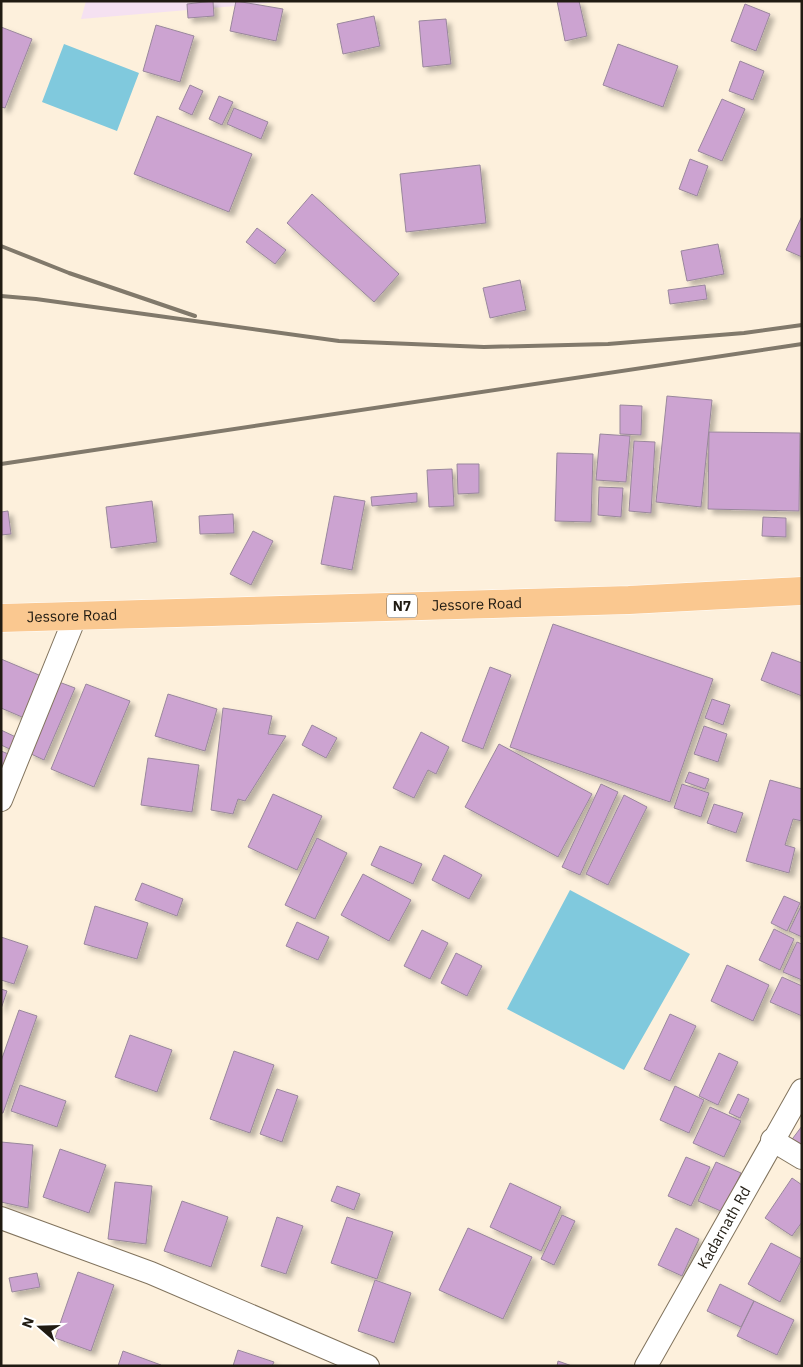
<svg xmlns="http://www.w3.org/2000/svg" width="803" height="1367" font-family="'IBM Plex Sans',sans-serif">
  <defs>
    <filter id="shadow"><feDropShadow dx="4.5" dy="4.5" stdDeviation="2.5" flood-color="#0004"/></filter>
  </defs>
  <rect width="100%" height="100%" fill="#fdf0dc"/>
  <path fill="#f5e1f1" d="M86 1H293L81 19Z"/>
  <path fill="#80c9dd" d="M64 44 139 73 117 131 42 102Z
    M570 890 690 954 624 1070 507 1009Z"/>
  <path fill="#cca3d1" stroke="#99879c" filter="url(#shadow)" d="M213 1 214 16 188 18 187 4Z
    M236 1 283 9 276 41 230 31Z
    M557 1H579L587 36 565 41Z
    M745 4 770 14 756 51 731 41Z
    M374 16 380 46 343 54 337 24Z
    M446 19 451 64 423 67 419 21Z
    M156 25 194 36 180 82 143 71Z
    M1 27 32 39 5 108 1 107Z
    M618 44 678 66 663 107 603 85Z
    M740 61 764 71 753 100 729 91Z
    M190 85 203 91 192 115 179 109Z
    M219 96 233 102 222 125 209 119Z
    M722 99 745 109 722 161 698 151Z
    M234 108 268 122 261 139 227 124Z
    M157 116 252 154 229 212 134 174Z
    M690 159 708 166 697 196 679 189Z
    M480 165 486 223 406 232 400 174Z
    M312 194 399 274 374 302 287 223Z
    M802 216V257L786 250Z
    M257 228 286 250 275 264 246 242Z
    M718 244 724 274 687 281 681 251Z
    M520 280 526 310 490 318 483 288Z
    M705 285 707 299 670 304 668 290Z
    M667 396 712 400 701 507 656 502Z
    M620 405 642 406 641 435 620 434Z
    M709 432 800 433 799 511 708 509Z
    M600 434 630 436 626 482 596 480Z
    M634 441 655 442 651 513 629 511Z
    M557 453 593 454 591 522 555 521Z
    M457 464H479V493L458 494Z
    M452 469 454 506 429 507 427 470Z
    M599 487 623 488 621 517 598 515Z
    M417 493V502L372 506 371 497Z
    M334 496 365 501 352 570 321 564Z
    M152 501 157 542 111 548 106 507Z
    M8 511 11 534 1 535V512Z
    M233 514 234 533 200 534 199 516Z
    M763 517 786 518V537L762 536Z
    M253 531 273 541 251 585 230 574Z
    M553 624 713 679 670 802 510 747Z
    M772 652 802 663V696L761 680Z
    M1 659 46 678 29 720 1 708Z
    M490 667 511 675 483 749 462 741Z
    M59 682 75 688 44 760 29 753Z
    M86 684 130 701 94 787 51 769Z
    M168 694 217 709 205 751 155 736Z
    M712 699 730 705 723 725 705 718Z
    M223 708 272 716 268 734 286 736 245 801 238 799 233 814 211 810Z
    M312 725 337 738 326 758 302 745Z
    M704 726 727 734 718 762 694 754Z
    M1 730 20 739 14 751 1 745Z
    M421 732 449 747 436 774 428 770 414 798 393 788Z
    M499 744 592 794 558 857 465 807Z
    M1 751 11 755 1 780Z
    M148 758 199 765 192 812 141 805Z
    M689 772 709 779 705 789 685 782Z
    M770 780 802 789V821L793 819 785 845 795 848 789 873 746 861Z
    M601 784 618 792 580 875 562 867Z
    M682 784 709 793 701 817 674 808Z
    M273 794 322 816 297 870 248 847Z
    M624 795 647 807 608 885 586 874Z
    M714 804 743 813 736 833 707 823Z
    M317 838 347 853 315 919 285 905Z
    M380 846 422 864 413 884 371 865Z
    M444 855 482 875 469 899 432 880Z
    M363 874 411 900 389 941 341 915Z
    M142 883 183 899 177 916 135 900Z
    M784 896 800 903 787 931 771 923Z
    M802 904V937L789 931Z
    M95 906 148 923 137 959 84 944Z
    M297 922 329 937 318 960 286 946Z
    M774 929 794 939 780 970 759 960Z
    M422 930 448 943 430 979 404 966Z
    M1 937 28 946 14 984 1 980Z
    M797 942 802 944V980L783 972Z
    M456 953 482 966 467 996 441 983Z
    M727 965 769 985 753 1021 711 1001Z
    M782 977 802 986V1016L770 1002Z
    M1 989 7 991 1 1009Z
    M19 1010 37 1016 3 1113H1V1061Z
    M670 1014 696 1026 670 1081 644 1069Z
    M130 1035 172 1050 157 1092 115 1077Z
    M234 1051 274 1065 250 1133 210 1119Z
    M719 1053 738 1062 718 1105 699 1096Z
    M20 1085 66 1101 57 1127 11 1111Z
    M675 1086 704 1100 689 1133 660 1120Z
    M277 1089 298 1096 282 1142 260 1134Z
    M738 1094 749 1099 740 1118 729 1113Z
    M710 1107 741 1121 724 1157 693 1143Z
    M802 1126V1150L790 1142Z
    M1 1142 33 1145 28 1208 1 1202Z
    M60 1149 106 1165 89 1213 43 1197Z
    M686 1157 710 1167 691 1206 668 1196Z
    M716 1162 741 1173 723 1212 698 1201Z
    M792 1178 802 1185V1222L792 1236 765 1218Z
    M115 1182 152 1186 146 1244 108 1239Z
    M510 1183 561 1207 541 1251 490 1227Z
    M337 1186 360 1194 354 1210 331 1201Z
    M182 1201 228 1217 211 1267 164 1251Z
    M562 1215 575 1221 554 1265 541 1259Z
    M277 1217 303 1226 286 1274 261 1266Z
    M347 1217 393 1232 377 1279 331 1263Z
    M468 1228 532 1257 503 1319 439 1290Z
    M676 1228 699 1239 682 1276 658 1265Z
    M771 1243 802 1259 780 1302 748 1284Z
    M78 1272 114 1285 91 1351 55 1338Z
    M37 1273 40 1287 12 1292 9 1278Z
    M375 1280 411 1293 394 1343 358 1331Z
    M720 1284 754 1301 741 1327 707 1311Z
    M754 1301 794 1320 777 1355 737 1336Z
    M238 1350 274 1362 272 1366H233Z
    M123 1351 161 1365V1366H118Z
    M558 1361 572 1366H557Z"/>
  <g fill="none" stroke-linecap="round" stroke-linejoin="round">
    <g stroke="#81735d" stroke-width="24">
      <g id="minor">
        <path d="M1 800 76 615"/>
        <path d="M772 1140 802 1158"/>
        <path d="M1 1218 151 1273 368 1366"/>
        <path id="s1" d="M646 1366 802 1090"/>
      </g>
    </g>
    <g stroke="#fff" stroke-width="29">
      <g id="highway">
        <path id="s2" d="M1 618 629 600 802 591"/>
      </g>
    </g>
    <use href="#minor" stroke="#fff" stroke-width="22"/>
    <use href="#highway" stroke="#fac890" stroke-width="28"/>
    <path stroke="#81796b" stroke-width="4" d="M1 246 69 273 195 316
      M1 296 36 299 339 341 484 347 608 344 744 333 802 325
      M1 464 802 344"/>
  </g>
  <g text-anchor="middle" stroke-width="4" stroke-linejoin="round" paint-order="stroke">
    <rect fill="#fff" stroke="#635f59" stroke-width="1" x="387" y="594.5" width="30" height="23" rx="4"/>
    <g font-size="14" font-weight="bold" fill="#201b12">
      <text x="402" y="611">N7</text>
    </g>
    <g font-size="15" fill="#201b12" stroke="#fff">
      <text dy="5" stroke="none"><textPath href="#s2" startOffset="476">Jessore Road</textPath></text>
      <text dy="5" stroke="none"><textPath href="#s2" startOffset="71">Jessore Road</textPath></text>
      <text dy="5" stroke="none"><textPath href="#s1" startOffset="159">Kadarnath Rd</textPath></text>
    </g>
  </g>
  <rect width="803" height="1367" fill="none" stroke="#201b12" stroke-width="5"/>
  <g transform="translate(40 1327) rotate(290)" stroke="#ffffff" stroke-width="4" paint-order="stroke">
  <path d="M0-4L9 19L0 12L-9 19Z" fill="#201b12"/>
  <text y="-8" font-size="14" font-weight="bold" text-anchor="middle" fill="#201b12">N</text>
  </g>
</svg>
